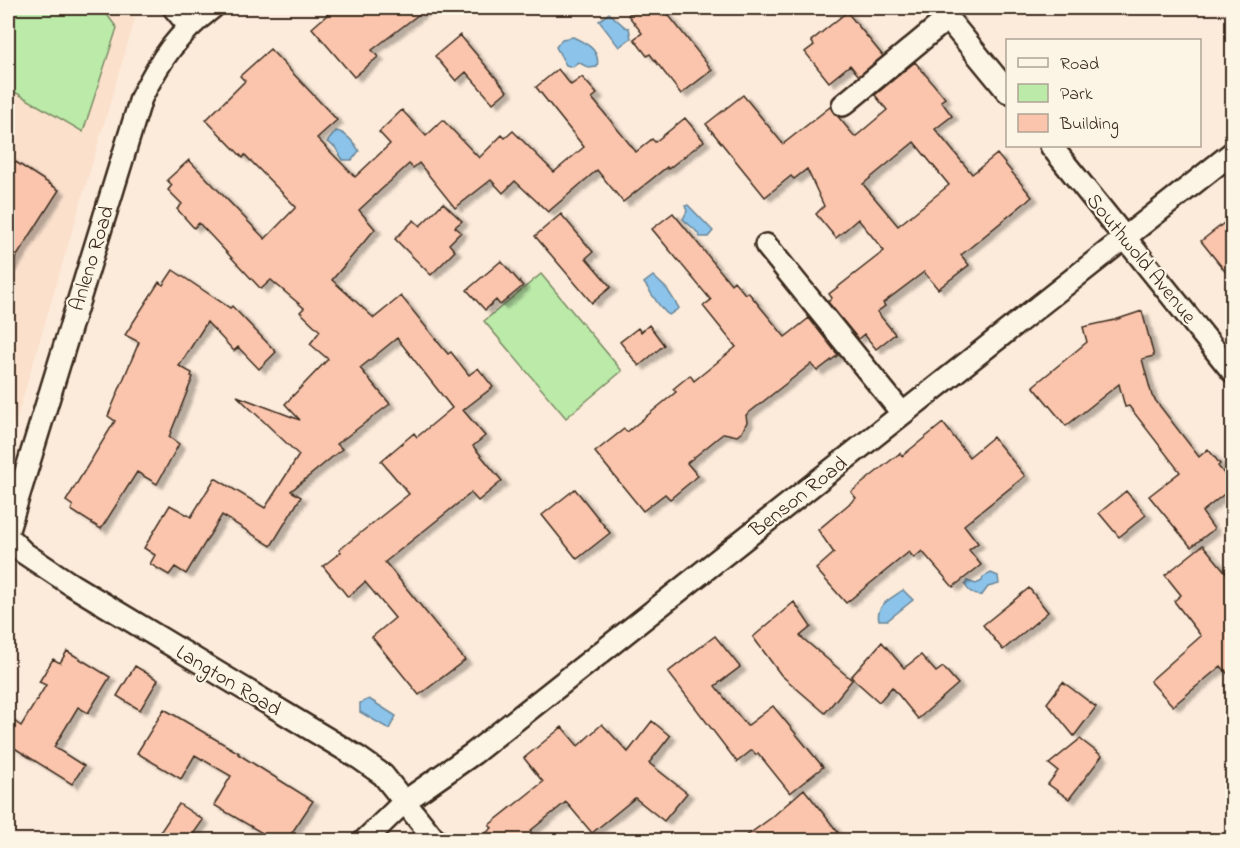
<svg xmlns="http://www.w3.org/2000/svg" width="1240" height="848" font-family="'Indie Flower',sans-serif">
  <defs>
    <filter id="shadow"><feDropShadow dx="6" dy="4" stdDeviation="1.5" flood-color="#0004"/></filter>
  </defs>
  <rect width="100%" height="100%" fill="#fcebda"/>
  <filter id="ink" filterUnits="userSpaceOnUse"><feTurbulence type="fractalNoise" baseFrequency=".0167" numOctaves="2"/><feDisplacementMap in="SourceGraphic" scale="12" xChannelSelector="R" yChannelSelector="G"/><feConvolveMatrix kernelMatrix="1 2 1 2 8 2 1 2 1" color-interpolation-filters="sRGB"/></filter>
  <g filter="url(#ink)">
    <path fill="#fbe0cc" d="M8 8H126L135 19 18 414 8 436Z"/>
    <path fill="#bbeaa9" stroke="#7b8a64" stroke-width="1.5" d="M8 8H102L117 28 83 132 8 88Z
      M541 274 622 371 566 418 484 321Z"/>
    <path fill="#8bc3ea" stroke="#6b8698" stroke-width="1.5" d="M609 13 625 27 629 28 631 38 619 47 599 21Z
      M573 37C586 43 601 50 597 67L589 68 578 62 573 67 566 65 556 47 562 39Z
      M336 131C345 132 355 143 359 151L352 160H343L335 147 327 142Z
      M688 205 713 231 708 237H700C696 228 689 226 683 219L687 211 685 206Z
      M653 276 667 289 679 308 669 315C659 309 652 293 644 283Z
      M991 573 998 576 999 584 988 587 982 595C975 596 969 592 965 585L967 581 976 584 982 581 983 577Z
      M903 590 913 600 888 620H879C875 605 892 598 903 590Z
      M369 699 396 716 389 729 360 712V703Z"/>
    <path fill="#fac5ac" stroke="#3b2a1e" stroke-width="1.5" fill-rule="evenodd" filter="url(#shadow)" d="M335 8H427L372 50 378 57 354 77 312 28Z
      M639 8H663L712 70 681 94 650 54 647 56 634 39 642 33 628 15Z
      M847 12 883 56 859 76 850 65 829 82 805 52 814 45 811 41Z
      M460 35 507 91 493 103 466 72 456 81 435 56Z
      M270 49 337 120 317 138 355 177 390 144 379 132 402 110 426 136 443 120 479 158 502 135 505 138 513 131 554 172 584 147 536 87 558 69 571 85 582 77 597 94 592 98 636 152 652 139 655 142 685 118 704 141 668 169 667 167 623 202 597 170 548 212 515 181 503 193 491 180 455 208 419 163 413 168 409 164 359 210 375 229 332 280 374 318 401 296 442 347 448 354 451 352 469 375 478 368 493 387 463 410 485 436 473 446 502 481 478 501 471 493 385 562 465 660 419 695 372 637 395 618 365 582 348 597 323 566 341 552 339 550 409 494 381 461 414 433 417 437 452 408 397 338 360 368 390 404 337 444 342 449 291 491 301 497 271 546 222 515 186 574 175 567 169 575 150 564 155 555 144 548 170 505 191 517 215 478 265 508 299 455 237 396 300 420 285 404 328 359 310 344 320 331 300 312 304 308 271 280 261 289 199 223 194 228 177 209 182 204 168 190 172 185 167 180 189 160 265 239 296 207 245 155 243 158 206 120 245 81 240 76Z
      M915 62 945 98 941 101 952 116 935 129 972 174 997 154 1032 197 961 255 969 265 938 289 924 272 883 303 885 306 877 312 895 334 876 349 864 334 858 339 828 302 832 298 829 294 884 251 858 219 836 238 816 214 824 206 807 169 794 179 791 176 765 197 706 124 743 95 783 144 830 107 855 137 887 110 875 95ZM914 142 949 185 898 226 863 184Z
      M8 157 59 190 8 270Z
      M443 203 462 221 455 227 461 232 449 244 455 251 431 275 395 239 414 220 420 226Z
      M673 213 731 284 734 281 745 294 748 292 785 337 809 318 838 355 817 371 811 364 746 415 747 422 742 432 737 436 724 433 687 463 698 476 670 499 665 494 643 511 595 452 624 429 627 432 676 392 673 389 690 375 694 381 736 347 703 306 711 300 652 229Z
      M561 214 593 252 586 258 611 287 592 303 535 236Z
      M1233 216V281L1201 241Z
      M501 261 523 286 500 305 496 300 485 310 467 290Z
      M173 270 230 308 232 306 276 352 259 369 238 347 234 351 207 322 179 366 192 373 191 376 193 377 169 437 179 444 157 484 137 472 101 529 71 510 73 506 66 501 115 421 108 416 139 342 125 335 159 282 163 285Z
      M1142 311 1154 356 1142 359 1152 396 1199 457 1208 449 1220 464 1218 466 1233 485V487L1202 512 1214 529 1191 547 1149 496 1180 472 1129 406 1125 407 1119 384 1066 426 1033 386 1087 342 1083 327 1115 320Z
      M649 325 664 345 639 366 620 342 638 328 641 332Z
      M943 423 969 457 993 437 1025 476 964 525 978 543 969 550 981 565 953 587 922 551 914 558 909 552 846 603 816 569 834 553 818 530 856 498 851 492 900 453 902 456Z
      M575 489 610 533 577 559 542 515Z
      M1126 491 1146 515 1119 537 1099 513Z
      M1203 545 1233 581V680L1221 666 1173 706 1150 681 1201 636 1174 601 1181 595 1165 575Z
      M1029 588 1048 612 1003 650 983 625Z
      M794 602 811 627 800 636 852 680 825 713 781 675 753 637Z
      M715 636 740 667 715 686 747 726 773 706 823 767 790 793 758 753 756 755 752 750 737 762 668 672Z
      M882 642 904 668 921 655 936 672 943 667 958 684 918 719 892 687 879 702 851 677Z
      M67 651 110 677 88 713 78 707 54 747 84 766 72 784 8 744V717L21 726 46 685 39 682 53 659 60 663Z
      M135 666 158 680 140 710 117 696Z
      M1063 682 1096 707 1074 736 1047 703Z
      M164 709 239 753 238 754 313 801 287 840H260L264 834 214 805 231 776 195 755 181 779 137 753Z
      M652 721 670 736 649 763 687 793 664 821 635 798 592 833 566 802 530 831 539 840H477L492 828 489 825 543 782 524 758 562 727 578 746 602 724 628 752Z
      M1080 739 1102 756 1069 799 1048 784 1058 771 1049 764Z
      M804 789 844 840H741L771 818Z
      M179 804 203 820 189 840H155Z"/>
    <g fill="none" stroke-linecap="round" stroke-linejoin="round">
      <g stroke="#3b2a1e" stroke-width="26">
        <path id="minor" d="M174 8 189 26
          M939 8 1008 92
          M843 105 948 18
          M1051 146 1232 371
          M766 245 902 413
          M8 530 141 98C161 58 177 35 212 8
          M8 537 24 553 72 585 359 758 383 775 435 840
          M365 840 404 802 474 753 1232 153"/>
      </g>
      <use href="#minor" stroke="#fcf5e5" stroke-width="21"/>
    </g>
  </g>
  <g text-anchor="middle" stroke-width="4.5" stroke-linejoin="round" paint-order="stroke">
    <g font-size="21" fill="#3b2a1e" stroke="#fcf5e5">
      <text transform="translate(91 258) rotate(-73)" y="7">Anleno Road</text>
      <text transform="translate(1142 258) rotate(51)" y="7">Southwold Avenue</text>
      <text transform="translate(798 496) rotate(-38)" y="7">Benson Road</text>
      <text transform="translate(229 680) rotate(31)" y="7">Langton Road</text>
    </g>
  </g>
  <rect width="1240" height="848" fill="none" stroke="#fcf5e5" stroke-width="30"/>
  <rect x="15" y="15" width="1210" height="818" fill="none" stroke="#3b2a1e" stroke-width="2" filter="url(#ink)"/>
  <rect x="1006" y="39" width="195" height="108" fill="#fcf5e5" stroke="#afa495" stroke-width="1.5"/>
  <rect x="1018" y="58" width="30" height="9" fill="#fcf5e5" stroke="#afa495" stroke-width="1.5"/>
  <text x="1060" y="69" font-size="18" fill="#3b2a1e">Road</text>
  <rect x="1018" y="84" width="30" height="18" fill="#bbeaa9" stroke="#afa495" stroke-width="1.5"/>
  <text x="1060" y="99" font-size="18" fill="#3b2a1e">Park</text>
  <rect x="1018" y="114" width="30" height="18" fill="#fac5ac" stroke="#afa495" stroke-width="1.5"/>
  <text x="1060" y="129" font-size="18" fill="#3b2a1e">Building</text>
</svg>
